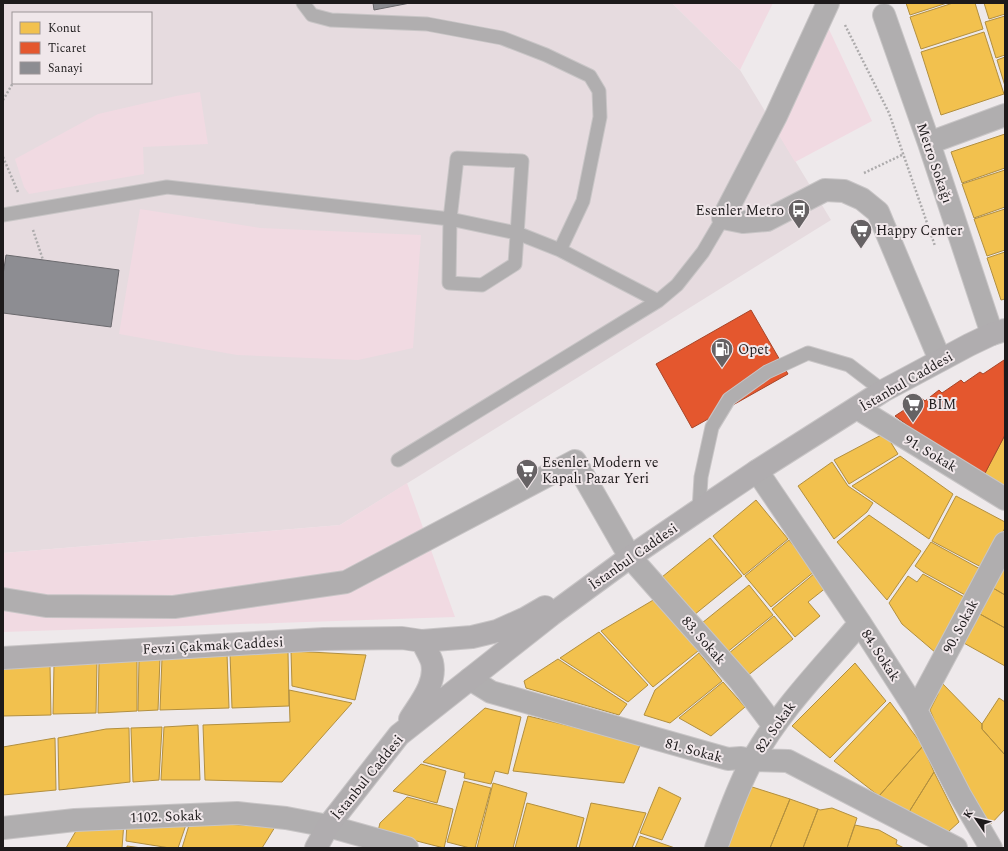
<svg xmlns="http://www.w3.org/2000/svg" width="1008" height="851" font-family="Spectral,serif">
  <rect width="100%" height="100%" fill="#eee9eb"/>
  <path fill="#e6dbdf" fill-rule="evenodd" d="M3 3H672L740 70 831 220 340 525 3 553ZM13 13H151V83H13Z"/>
  <path fill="#f1dae2" d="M672 3H773L740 70Z
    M826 23 872 121 795 162 777 132Z
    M200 92 208 144 143 147 144 174 29 194 24 187 15 159 98 114 176 96Z
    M140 209 260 228 421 235 413 348 358 360 237 355 119 334Z
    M407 483 455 617 3 632V553L340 525Z"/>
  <path fill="#f2c14e" stroke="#b28f3f" d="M906 3H947L910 15Z
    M953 3H975L983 29 921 49 910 17Z
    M984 3H1005V14L989 19Z
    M1005 16V55L996 58 985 22Z
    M984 32 1004 94 941 115 921 52Z
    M1005 57V86L997 60Z
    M1005 134V168L962 183 951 152Z
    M1005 170V207L974 218 962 184Z
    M1005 209V250L987 256 974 219Z
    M1005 252V299L1001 300 987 258Z
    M885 433 898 454 849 484 834 460Z
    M1005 435V490L983 477Z
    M900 456 953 494 929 539 852 486Z
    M832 462 848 486 873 503 867 512 834 539 798 486Z
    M956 496 1005 522V528L983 568 932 541Z
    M756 500 788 539 744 575 713 536Z
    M869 515 921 551 887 600 837 542Z
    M710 538 742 576 694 615 662 577Z
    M789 540 815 571 771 607 745 576Z
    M931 542 982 570 967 596 923 572 915 566Z
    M1005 565V595L993 588Z
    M815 573 827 587 808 602 820 616 795 637 772 609Z
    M923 574 966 598 936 653 902 624 889 603 908 576 917 582Z
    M749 585 773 615 726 653 702 623Z
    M993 588 1005 595V628L980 614Z
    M655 599 698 651 653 687 601 631Z
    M978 613 1005 628V666L962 642Z
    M774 616 793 639 746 677 728 654Z
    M599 632 648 685 628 702 560 658Z
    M291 651 366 655 355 700 292 686Z
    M288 652 289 706 232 708 230 654Z
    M699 653 722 681 670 723 644 715 655 690Z
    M227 654 229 708 160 710 162 658Z
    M160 658 158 710 138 711 139 660Z
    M558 659 627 704 619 715 526 688 524 681Z
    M137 660V711L98 713 99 662Z
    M97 662 96 713 53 714 54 665Z
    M855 663 886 701 830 758 792 726Z
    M50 665 51 715 3 716V668Z
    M939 680 982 724V729L1005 755V809L989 826 968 800 930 710 938 694 935 689Z
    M723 682 745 707 711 736 679 718Z
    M289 690 352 703 282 782 205 780 203 725 290 722Z
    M999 698 1005 702V755L982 729V724Z
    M890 702 923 746 879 796 834 761Z
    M485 708 521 717 508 774 495 771 491 784 464 778 465 773 423 762Z
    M528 716 641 743 624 783 513 771Z
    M198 725 200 780H161L164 727Z
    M162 727 159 780 133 782 131 728Z
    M129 728 130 782 59 790 58 738 106 729Z
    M55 738 56 790 3 795V747Z
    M923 746 934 772 909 812 879 796Z
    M421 764 446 771 437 803 393 791Z
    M934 772 959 822 948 832 909 812Z
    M464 781 491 788 475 848H470L447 842Z
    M493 783 527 793 513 848H477Z
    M749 786 790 799 770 848H725Z
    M659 787 681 798 662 840 640 833Z
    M407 797 453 809 444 848 378 831 380 823Z
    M790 799 818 809 803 848H770Z
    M527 803 584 818 576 848H515Z
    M591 803 646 813 632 848H579Z
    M832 808 857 818 847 848H803L818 809 820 810Z
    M188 819 178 848H170L126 841 127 822Z
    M124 822 122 848H66L80 824Z
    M190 822 275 827 262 848H182Z
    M855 825 879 830 897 840 896 844 904 848H847Z
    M640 836 675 848H635Z
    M127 846 142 848H127Z"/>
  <path fill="#e4572e" stroke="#a84528" d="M751 310 788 374 692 428 656 364Z
    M1004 360 1005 435 983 477 926 439 895 416 922 398 925 401 939 390 942 393 961 380 964 383 980 372 983 374Z"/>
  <path fill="#8d8d92" stroke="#6b6a6e" d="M373 3H410L374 10Z
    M6 255 119 270 111 327 3 313V275Z"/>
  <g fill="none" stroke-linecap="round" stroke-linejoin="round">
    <g stroke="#c8c5c6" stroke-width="15">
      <path id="lane" d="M303 3 312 15 331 20 427 24 502 38 546 55 590 76 599 91 600 117 583 201 560 250
        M457 158 522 161 515 264 482 285 449 283 450 219Z
        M3 215 167 187 450 219 517 233 560 250 658 301
        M398 460 658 301 677 285 703 252 723 218
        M699 510 701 477 712 427 729 399 767 372 808 353 849 365 883 391"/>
    </g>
    <g stroke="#c8c5c6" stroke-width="24">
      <path id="street" d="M828 3 776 116 723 218 743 222 767 220 825 190 844 191 862 199 878 212 940 360
        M884 15 929 143 992 334
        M929 143 1005 115
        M857 408 1005 499
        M757 471 860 623 916 710 960 795 991 848
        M3 599 46 606 174 607 346 582 575 461 630 557 740 681 774 726
        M470 679 491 692 728 759 741 758 752 760 788 761 956 848
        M916 710 1005 543
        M3 828 75 820 237 813 286 818 328 826 407 848
        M716 848C727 819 737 788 752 761 780 710 823 667 860 623"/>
    </g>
    <g stroke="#c8c5c6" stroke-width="24">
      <path id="secondary" d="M3 658 324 639 402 638 422 641 472 637 497 631 526 618 545 607
        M410 719C420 703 437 683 432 662 430 655 425 648 422 641
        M316 848 328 826 399 735 551 615 630 557 699 510 757 471 883 391 969 345 992 334 1005 330"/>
    </g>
    <path stroke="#adabac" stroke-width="2.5" stroke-dasharray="2 2" stroke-linecap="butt" d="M845 25 889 113 935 246
      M3 100 13 83
      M3 157 18 192
      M864 173 904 154
      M33 230 43 260"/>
    <use href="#lane" stroke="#b0aeaf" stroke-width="13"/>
    <use href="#street" stroke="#b0aeaf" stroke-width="22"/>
    <use href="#secondary" stroke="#b0adaf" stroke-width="22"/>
  </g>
  <defs>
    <g id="bus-pin" transform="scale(1.15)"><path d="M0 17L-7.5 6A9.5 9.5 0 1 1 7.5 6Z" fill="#666264" stroke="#f0e7ea"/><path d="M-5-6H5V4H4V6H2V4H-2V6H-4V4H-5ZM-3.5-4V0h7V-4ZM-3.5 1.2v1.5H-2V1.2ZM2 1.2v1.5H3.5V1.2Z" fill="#fff"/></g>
    <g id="supermarket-pin" transform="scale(1.15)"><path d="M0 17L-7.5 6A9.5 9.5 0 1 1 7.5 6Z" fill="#666264" stroke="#f0e7ea"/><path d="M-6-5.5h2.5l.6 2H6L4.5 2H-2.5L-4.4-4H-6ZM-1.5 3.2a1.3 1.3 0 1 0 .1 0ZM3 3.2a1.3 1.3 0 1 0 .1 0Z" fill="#fff"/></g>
    <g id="fuel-pin" transform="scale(1.15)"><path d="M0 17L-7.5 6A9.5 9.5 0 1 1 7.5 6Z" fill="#666264" stroke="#f0e7ea"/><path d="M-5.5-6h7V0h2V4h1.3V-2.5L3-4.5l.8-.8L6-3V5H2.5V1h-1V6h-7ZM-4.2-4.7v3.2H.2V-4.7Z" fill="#fff"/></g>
  </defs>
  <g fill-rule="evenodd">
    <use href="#bus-pin" x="799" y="210"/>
    <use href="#supermarket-pin" x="861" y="230"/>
    <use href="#fuel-pin" x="722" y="349"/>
    <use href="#supermarket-pin" x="913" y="404"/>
    <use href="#supermarket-pin" x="527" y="470"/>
  </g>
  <g text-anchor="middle" stroke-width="4" stroke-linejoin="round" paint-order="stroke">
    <g font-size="14" fill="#1d1a1b" stroke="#f0e7ea">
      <text transform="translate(935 163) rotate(71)" y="5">Metro Sokağı</text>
      <text transform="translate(906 381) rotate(-30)" y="5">İstanbul Caddesi</text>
      <text transform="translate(931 453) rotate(31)" y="5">91. Sokak</text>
      <text transform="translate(633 556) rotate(-35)" y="5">İstanbul Caddesi</text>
      <text transform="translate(960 626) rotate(-62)" y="5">90. Sokak</text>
      <text transform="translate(704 640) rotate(49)" y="5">83. Sokak</text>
      <text transform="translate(213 645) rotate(-3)" y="5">Fevzi Çakmak Caddesi</text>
      <text transform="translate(881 655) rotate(57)" y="5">84. Sokak</text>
      <text transform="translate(775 727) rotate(-55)" y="5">82. Sokak</text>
      <text transform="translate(694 750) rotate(15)" y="5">81. Sokak</text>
      <text transform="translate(367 777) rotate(-51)" y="5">İstanbul Caddesi</text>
      <text transform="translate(166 816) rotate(-2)" y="5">1102. Sokak</text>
    </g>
    <g font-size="14" fill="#1d1a1b" stroke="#f0e7ea" text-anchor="start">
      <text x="784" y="215" text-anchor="end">Esenler Metro</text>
      <text x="876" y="235">Happy Center</text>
      <text x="738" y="354">Opet</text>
      <text x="928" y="409">BİM</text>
      <text x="542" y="467">Esenler Modern ve<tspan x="542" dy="16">Kapalı Pazar Yeri</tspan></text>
    </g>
  </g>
  <rect width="1008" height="851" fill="none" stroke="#1d1a1b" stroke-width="8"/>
  <rect x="12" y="12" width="140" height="72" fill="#f0e7ea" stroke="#9c9597"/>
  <rect x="20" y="22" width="20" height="12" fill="#f2c14e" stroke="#9c9597"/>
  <text x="48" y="32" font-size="12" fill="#1d1a1b">Konut</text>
  <rect x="20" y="42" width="20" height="12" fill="#e4572e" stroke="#9c9597"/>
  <text x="48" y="52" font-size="12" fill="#1d1a1b">Ticaret</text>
  <rect x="20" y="62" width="20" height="12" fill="#8d8d92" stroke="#9c9597"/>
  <text x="48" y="72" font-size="12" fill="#1d1a1b">Sanayi</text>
  <g transform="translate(976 819) rotate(304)" stroke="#f0e7ea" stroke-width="3" paint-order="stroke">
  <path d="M0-3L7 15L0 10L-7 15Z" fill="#1d1a1b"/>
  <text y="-6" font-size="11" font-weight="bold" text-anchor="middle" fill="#1d1a1b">K</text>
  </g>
</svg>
